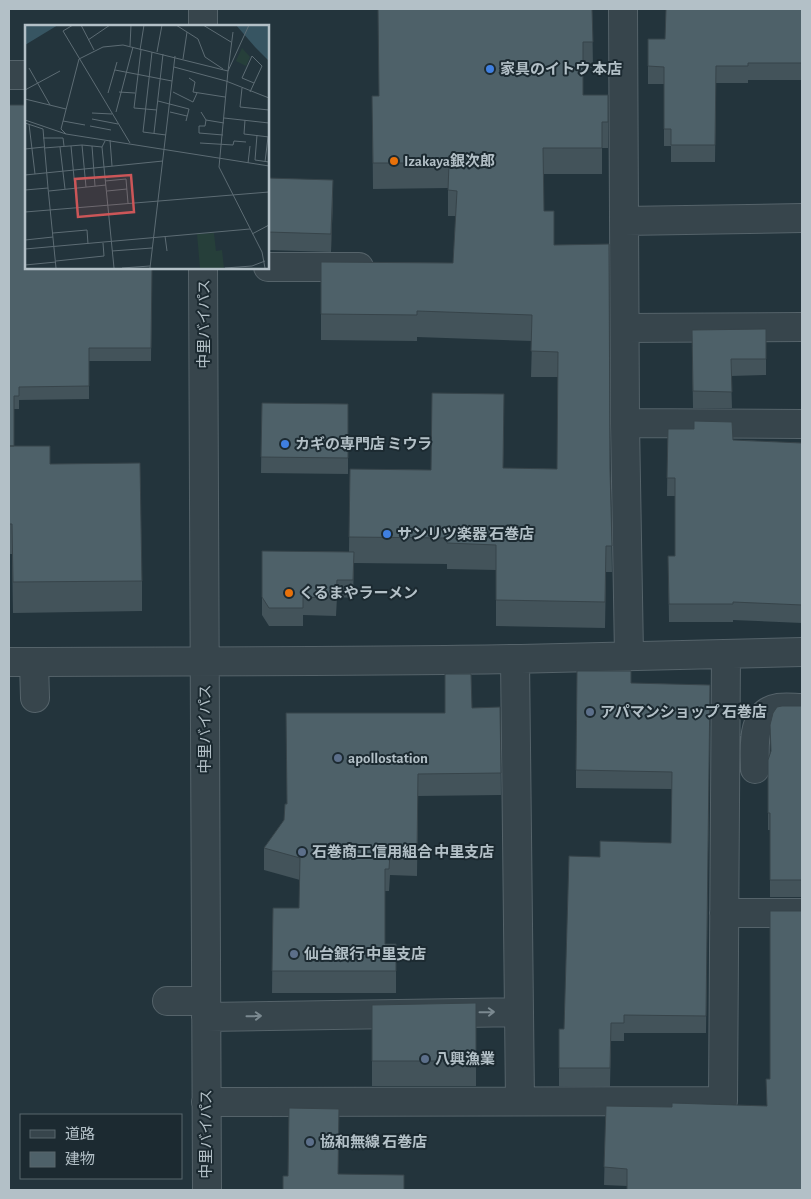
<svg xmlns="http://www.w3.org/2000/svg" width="811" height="1199" font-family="'Alegreya Sans','Noto Sans JP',sans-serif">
  <rect width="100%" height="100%" fill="#23343c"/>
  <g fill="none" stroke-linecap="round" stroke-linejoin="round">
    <g stroke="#55636a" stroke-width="30">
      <path id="minor" d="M203 9V26
        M623 9 625 423 629 655
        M9 75H26
        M624 221 802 218
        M268 267H359
        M203 268 207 1190
        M625 328 802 327
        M625 423 802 424
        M515 659 520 1101
        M9 662C178 661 346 662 515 659 611 657 707 654 802 652
        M34 662 35 698
        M755 769C755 748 750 713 778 708 786 707 795 708 802 708
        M724 913H802
        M167 1001H206
        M206 1017 519 1012
        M206 1102 723 1101 726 654"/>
    </g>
    <use href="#minor" stroke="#37454c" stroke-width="28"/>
  </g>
  <path fill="#43535a" d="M592 9 593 68H583V95H608V148H602V174H544V211L554 245 610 469 612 572H606L605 628 496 626V570L447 569V564L354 563 353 598 337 597 336 616 303 615V626H269L262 615V551L349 552 350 469 431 470 504 420 503 468 557 469 558 377H531L532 341 417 337V341L321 340V262L453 263 456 216H448V188L373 189 372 96H379Z
    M802 9V80H748V83H716L715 162H671V146H664V84H648V66L665 39Z
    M9 105 152 268 151 361H89V399L19 400V409H14V446L50 464 142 581V611L13 613 12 554H9Z
    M268 178 333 198 331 252 268 250Z
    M766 329V375L731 376 732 408H693L692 347Z
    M262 403 348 404V474L261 473Z
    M668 429 733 440 802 443V623L733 620V622H669L668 556H675V496H667Z
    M631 683 710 685 706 1033H624V1041H611L610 1086H559V1029H564L600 857 671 843 672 789 576 788V770Z
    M802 706V897H770V830H768V760Z
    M500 707 501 795 418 796 417 876 390 875 389 891H385V944H396V993H272L273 908H299L300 880 264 870V848L284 820 286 804 445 713 472 708Z
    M476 1003V1086H372V1005Z
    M606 1106 802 1190 627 1186 604 1185Z"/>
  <path fill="#37444a" d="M333 180V198L331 252V234Z"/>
  <path fill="#4e6169" stroke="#37444a" d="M378 9H592L593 42H583V95H608V122H602V148H543L544 211H554V245L609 244 610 469 612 546H606L605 602 496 600V545L447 543V538L349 537 350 469 431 470 432 393 504 394 503 468 557 469 558 352 531 351 532 315 417 311V315L321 314V262L453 263 457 191 448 190 449 163H373L372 96H379Z
    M666 9H802V63H748V66H716L715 145H671V129H664V67L648 66V39H665Z
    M9 105H26V268H152L151 348H89V386L19 387V396H14V446H9Z
    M268 178 333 180 331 234 268 232Z
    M766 329V359H731L732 392 693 391 692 330Z
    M262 403 348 404V458L261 457Z
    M694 421 732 422 733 440 802 443V605L733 602V604H669L668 556H675V478H667L668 429H694Z
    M9 446H50V464L140 463 142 581 13 582 12 524H9Z
    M262 551 354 552 353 580H337L336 598 303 597V608H269L262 597Z
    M577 671H631V683L710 685 706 1016 624 1015V1023H611L610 1068H559V1029H564L569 856 600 857V841L671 843 672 772 576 770Z
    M445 674H471L472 708 500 707 501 773 418 774 417 854 390 853 389 869H385V944H396V971H272L273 908H299L300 858 264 848 284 820 285 804H287L286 713H445Z
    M782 706H802V880H770V813H768V760L771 751 770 725 773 713 777 707Z
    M770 911H802V1190H627V1169L604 1167 606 1106 672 1107V1103L767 1106 766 1079H770Z
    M476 1003V1061H372V1005Z
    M289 1108 339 1109 338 1174 404 1175V1190H283V1176H288Z"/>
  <defs><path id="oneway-shaft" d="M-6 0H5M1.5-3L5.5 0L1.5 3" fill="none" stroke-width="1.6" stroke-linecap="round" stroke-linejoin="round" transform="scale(1.25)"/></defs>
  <g stroke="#7b8990">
    <use href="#oneway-shaft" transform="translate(487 1012) rotate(-1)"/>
    <use href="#oneway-shaft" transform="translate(254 1016) rotate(-1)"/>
  </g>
  <g fill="#3f7fe0" stroke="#1c2a31" stroke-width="2">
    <circle cx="490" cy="69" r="5"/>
    <circle cx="285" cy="444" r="5"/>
    <circle cx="387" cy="534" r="5"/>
  </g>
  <g fill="#e8710a" stroke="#1c2a31" stroke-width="2">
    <circle cx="394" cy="161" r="5"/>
    <circle cx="289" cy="593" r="5"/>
  </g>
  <g fill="#5c6f8a" stroke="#1c2a31" stroke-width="2">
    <circle cx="590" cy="712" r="5"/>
    <circle cx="338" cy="758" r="5"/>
    <circle cx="302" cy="852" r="5"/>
    <circle cx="294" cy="954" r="5"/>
    <circle cx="425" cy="1059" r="5"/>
    <circle cx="310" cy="1142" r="5"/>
  </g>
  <g text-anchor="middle" stroke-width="4" stroke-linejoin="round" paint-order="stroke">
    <g font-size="15" font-weight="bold" fill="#b3c0c7" stroke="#1c2a31" text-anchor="start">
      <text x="500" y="74">家具のイトウ 本店</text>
      <text x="404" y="166">Izakaya銀次郎</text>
      <text x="295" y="449">カギの専門店 ミウラ</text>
      <text x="397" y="539">サンリツ楽器 石巻店</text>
      <text x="299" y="598">くるまやラーメン</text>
      <text x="600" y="717">アパマンショップ 石巻店</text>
      <text x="348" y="763">apollostation</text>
      <text x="312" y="857">石巻商工信用組合 中里支店</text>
      <text x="304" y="959">仙台銀行 中里支店</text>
      <text x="435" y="1064">八興漁業</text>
      <text x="320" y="1147">協和無線 石巻店</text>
    </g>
    <g font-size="15" fill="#b3c0c7" stroke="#1c2a31">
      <text transform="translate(204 324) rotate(-90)" y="5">中里バイパス</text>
      <text transform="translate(205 729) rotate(-90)" y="5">中里バイパス</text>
      <text transform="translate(206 1134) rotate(-90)" y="5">中里バイパス</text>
    </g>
  </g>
  <g transform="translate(25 25)">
    <rect width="244" height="244" fill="#23343c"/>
    <path d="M217 23 225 32 221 41 211 36ZM189 208 191 226 197 225 199 243H175L172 209Z" fill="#263f3a"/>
    <path d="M0 0H33L0 20ZM211 0H244V36L230 22Z" fill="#375562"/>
    <path fill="none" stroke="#5d6c74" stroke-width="1" d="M48 0 38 6 105 118M56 0 69 25M151 0 173 14 180 32 198 44M178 0 206 17M224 0 203 46 194 142 237 227 240 243M63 15 85 0M105 21 106 0M115 25 119 0M116 25 109 83 132 85M127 27 118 107 141 110M132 27 137 0M158 34 162 7M149 42 201 56M4 43 25 80M90 45 147 56M164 53 170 57 168 67 200 72M201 56 244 73M217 63 215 82 244 85M0 65 35 46M94 67 110 68M148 67 168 77 172 68M225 67 237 41 227 31 217 53 229 58M83 68 92 37M0 74 41 84M133 76 164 84 161 96M91 87 108 22M145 87 162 91M176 87 181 95 199 98M67 88 87 89M199 93 244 98M67 94 93 99M0 95 41 109 244 141M181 95 180 101H174V108L198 110M220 95 219 109 244 112M38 96 60 100M0 98 18 104 23 163M4 99 10 149M65 101 86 105M129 108 138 29M41 109 36 104 54 34 78 22 98 20 203 46 208 7M232 110 230 135 244 137M18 113H38L39 121M85 115 87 141M80 116 77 122 89 243M175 118 208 120 209 116 221 117M57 120 61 162M46 121 50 163M67 121 70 161M35 122 40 164M19 123 57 120 77 122M0 124 19 122M240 137 243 112M223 138 225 121M0 150 138 136M80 156 101 154 103 178M0 165 23 163 31 243M24 166 81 160M82 166 102 164M0 187 244 167M28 208 62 205 63 219M227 209 244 200M140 211 142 226M0 215 28 212M0 224 225 204M87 226 127 223M31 236 79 231 78 218M0 240 31 237M97 243 125 241M125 243 150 31M200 243 227 241 240 236"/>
    <path fill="#cc5658" fill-opacity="0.15" stroke="#cc5658" stroke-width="2.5" d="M106 150 109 187 53 192 50 154Z"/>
    <rect width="244" height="244" fill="none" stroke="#b3c0c7" stroke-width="2.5"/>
  </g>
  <rect width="811" height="1199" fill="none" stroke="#b3c0c7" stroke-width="20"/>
  <rect x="20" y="1114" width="162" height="65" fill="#1c2a31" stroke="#58666d"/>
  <rect x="30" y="1130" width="25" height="8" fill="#37454c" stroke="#58666d"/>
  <text x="65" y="1139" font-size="15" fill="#b3c0c7">道路</text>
  <rect x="30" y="1152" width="25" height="15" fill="#4e6169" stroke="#58666d"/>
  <text x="65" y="1164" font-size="15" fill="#b3c0c7">建物</text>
</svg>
